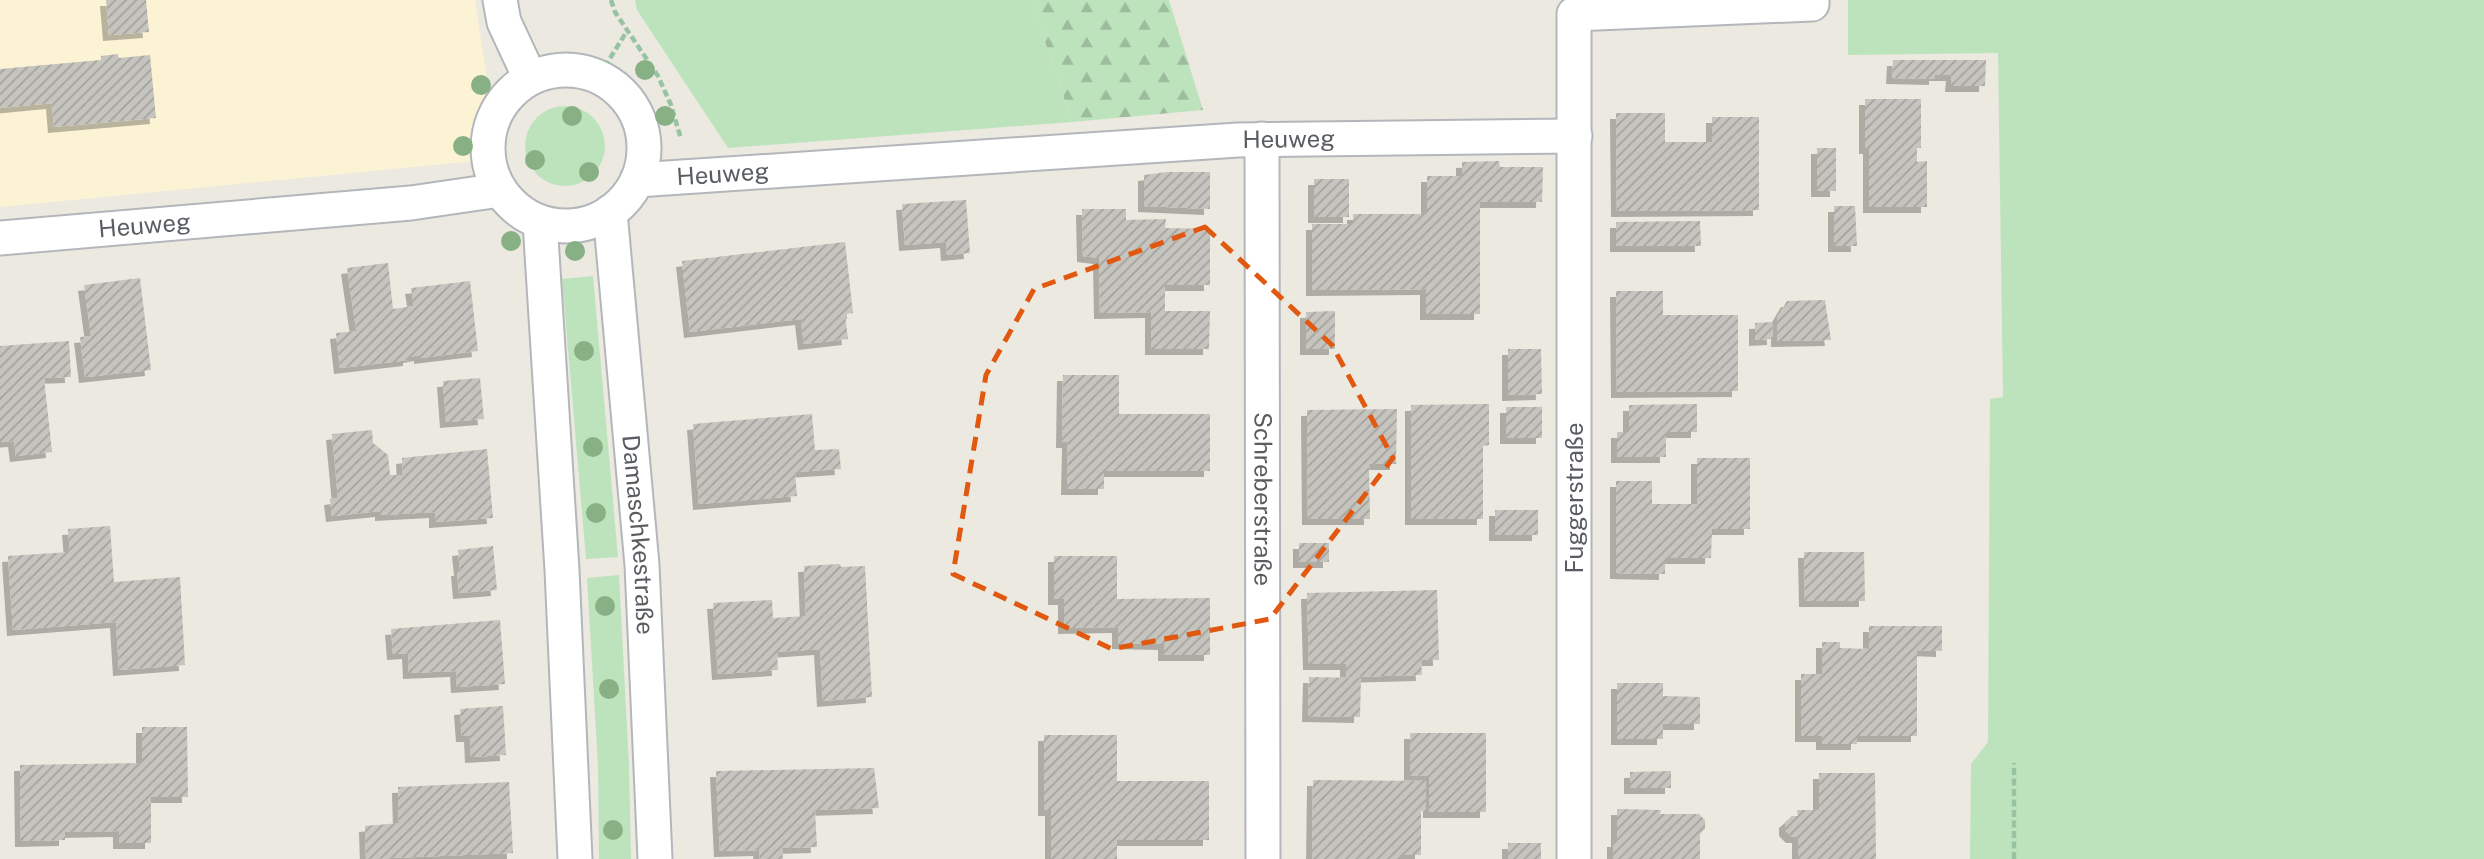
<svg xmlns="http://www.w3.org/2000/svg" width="2484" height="859" font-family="'Public Sans',sans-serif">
  <defs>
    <pattern id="forest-firs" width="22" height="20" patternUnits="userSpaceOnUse" patternTransform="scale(1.75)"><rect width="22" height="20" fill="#bde3bd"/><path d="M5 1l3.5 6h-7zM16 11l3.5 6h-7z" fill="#9dbb9d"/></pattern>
    <pattern id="building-hatch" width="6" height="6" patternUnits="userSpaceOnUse" patternTransform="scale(1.75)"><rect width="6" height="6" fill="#c6c4be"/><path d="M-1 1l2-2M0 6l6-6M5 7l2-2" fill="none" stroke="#a4a29e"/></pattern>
    <filter id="shadow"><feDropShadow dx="-6" dy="6" stdDeviation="0" flood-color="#0004"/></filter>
  </defs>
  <rect width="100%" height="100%" fill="#ece9e0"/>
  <path fill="#fcf3d5" d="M0 0H475L487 79 475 161 0 207Z"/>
  <path fill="#bde3bd" d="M635 0H1031L1072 122 728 148 637 10Z
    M1848 0H2484V859H1970L1971 764 1988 742 1990 399 2003 397 1998 53 1848 55Z
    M525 146a40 40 0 1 1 80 0a40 40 0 1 1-80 0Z
    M593 276 618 557 586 559 562 279Z
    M619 575 629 766 631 859H599L598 765 587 578Z"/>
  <path fill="url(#forest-firs)" d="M1031 0H1169L1203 110 1072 122Z"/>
  <path fill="url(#building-hatch)" filter="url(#shadow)" d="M106 0H146L149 32 109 35Z
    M118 54 119 58 150 55 156 118 54 127 52 103 0 108V69L101 60V56Z
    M1893 60H1986L1985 86H1951L1952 75H1935V79L1892 78Z
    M1865 99H1921V148H1917V162L1927 161V207H1869V148H1865Z
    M1616 113H1665V142H1712V117H1759V210L1617 211Z
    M1817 148H1836V191H1817Z
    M1499 161 1500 167H1543L1542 202H1480V314H1426V289L1312 290V224H1353V214H1427V176H1462V162Z
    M1167 172H1210V209L1144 206V175Z
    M1314 179H1349V217H1314Z
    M966 200 970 253 947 255 946 242 905 245 902 204Z
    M1834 206H1855L1857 246H1834Z
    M1082 209H1126V220L1166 219 1165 228 1210 229V285H1165V311H1210L1209 349H1151V312L1100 313 1099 258 1083 256Z
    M1700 221 1701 246H1616V222Z
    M845 242 853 313 845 314 848 339 804 344 801 319 690 332 682 261Z
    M388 263 393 309 414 306 411 288 470 281 478 351 420 358V355L409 357V360L340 368 336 333 356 331V329L347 268Z
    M140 278 151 370 85 377 80 337 91 336 84 285Z
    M1616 291H1663V315H1738V391L1617 392Z
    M1825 300 1831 340 1777 341V318L1787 301Z
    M1335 311V349H1306V312Z
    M1772 322 1773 339 1755 340V323Z
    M69 341 71 377 44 378 52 452 16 456 14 441 0 442V346Z
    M1508 349H1541L1542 394 1508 395Z
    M1063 375H1119V414H1210V471H1104V489H1067L1068 442H1062Z
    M480 378 484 419 446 422 443 381Z
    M1489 404V445L1483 446V519H1411V405Z
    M1697 404V432H1666V457H1617V432H1629V405Z
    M1506 407H1542V438H1506Z
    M1397 409 1396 464H1369L1370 519H1308L1307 410Z
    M812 414 815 450 839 449 841 469 795 472 797 496 699 504 693 424Z
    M372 430 373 443 388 455 390 475H403L402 458 487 449 493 518 435 522V512L381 515V511L332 516 330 499 338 498 332 434Z
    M1697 458H1750V529H1712L1711 558H1665V574L1616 573V481H1652V504H1697Z
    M1495 510H1538V535H1495Z
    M110 526 114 582 180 577 185 665 119 670 116 622 13 630 8 556 70 552 68 529Z
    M1299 543H1329V562H1299Z
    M493 546 497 590 459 593 457 570H460L458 550Z
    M1804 552H1864L1865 601H1805Z
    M1054 556H1117V599L1210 598V655H1164V644L1118 643V627L1064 628V599H1054Z
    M840 564 841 567 865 566 872 697 823 701 820 649 777 652 778 670 718 674 713 603 772 600 773 618 806 616 804 566Z
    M1437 590 1439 660H1421L1422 675 1346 677V664H1309L1307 593Z
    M500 620 505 684 457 687 456 671 409 673 408 653 393 654 391 629Z
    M1869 626H1942V651L1917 650V736H1857V744H1822V736H1801V674H1822V642H1840V648L1869 649Z
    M1309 677 1361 678 1360 717 1308 716Z
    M1617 683H1663V696L1700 697V724H1663V739H1617Z
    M503 706 506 755 471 757 470 736H462L460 709Z
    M142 727H187L188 797H151V843H119V831L65 832V840L21 841 20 765 142 763Z
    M1410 733H1486V812H1429V776L1410 775Z
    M1044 735H1117V781H1209V840H1117V859H1051V810H1044Z
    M874 768 879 808 815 810 817 847 782 848 783 859H760L759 850 720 851 716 771Z
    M1671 771V788H1630V772Z
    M1819 773H1875L1876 859H1798V837H1792L1785 830V822L1792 816H1798L1797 810H1819Z
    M1313 780 1426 781V811H1421V855H1400V859H1312Z
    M509 782 513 853 366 859 365 826 399 823 398 787Z
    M1617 809 1661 810 1660 814H1699L1705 820V829L1700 834V859H1613V841H1617Z
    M1508 843H1541V859H1508Z"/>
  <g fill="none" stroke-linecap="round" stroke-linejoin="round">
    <g stroke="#b3b6bb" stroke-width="37">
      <g id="minor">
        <path d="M500 0 504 22 530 78"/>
        <circle cx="566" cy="148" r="78"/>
        <path id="s1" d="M1262 139 1263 859"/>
        <path id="s2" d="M637 180 1238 140 1575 136"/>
        <path id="s3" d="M610 212 642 565 655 859"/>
        <path d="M540 222 562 570 575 859"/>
        <path id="s4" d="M0 238 411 203 500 190"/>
        <path d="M1574 859V14L1812 4V0"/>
      </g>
    </g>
    <path stroke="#97c3a3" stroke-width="4.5" stroke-dasharray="7 3.5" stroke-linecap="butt" d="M611 0 615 12 658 76 671 105 681 139
      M599 76 627 31
      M2014 859V763"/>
    <use href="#minor" stroke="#fff" stroke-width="33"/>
  </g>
  <g fill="#88b085">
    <circle cx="645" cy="70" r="10"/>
    <circle cx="481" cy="85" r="10"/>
    <circle cx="572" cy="116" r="10"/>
    <circle cx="665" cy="116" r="10"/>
    <circle cx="463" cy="146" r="10"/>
    <circle cx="535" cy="160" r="10"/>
    <circle cx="589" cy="172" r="10"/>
    <circle cx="511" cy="241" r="10"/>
    <circle cx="575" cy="251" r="10"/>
    <circle cx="584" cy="351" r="10"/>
    <circle cx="593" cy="447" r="10"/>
    <circle cx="596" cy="513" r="10"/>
    <circle cx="605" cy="606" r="10"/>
    <circle cx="609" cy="689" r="10"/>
    <circle cx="613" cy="830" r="10"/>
  </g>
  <path fill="none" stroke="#e15910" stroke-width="5" stroke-dasharray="14 9" stroke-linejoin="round" d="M1205 227 1332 345 1393 458 1270 619 1112 649 953 574 986 375 1034 289Z"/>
  <g text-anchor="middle" stroke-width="6" stroke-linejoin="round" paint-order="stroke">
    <g font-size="24" fill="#595d61" stroke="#fff">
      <text dy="8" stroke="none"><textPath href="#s2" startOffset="653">Heuweg</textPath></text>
      <text dy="8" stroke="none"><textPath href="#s2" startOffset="86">Heuweg</textPath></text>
      <text dy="8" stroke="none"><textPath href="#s4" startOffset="145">Heuweg</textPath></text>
      <text transform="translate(1575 498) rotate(-90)" y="8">Fuggerstraße</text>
      <text dy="8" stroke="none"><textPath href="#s1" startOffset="360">Schreberstraße</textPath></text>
      <text dy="8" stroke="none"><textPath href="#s3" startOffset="324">Damaschkestraße</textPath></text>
    </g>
  </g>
</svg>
